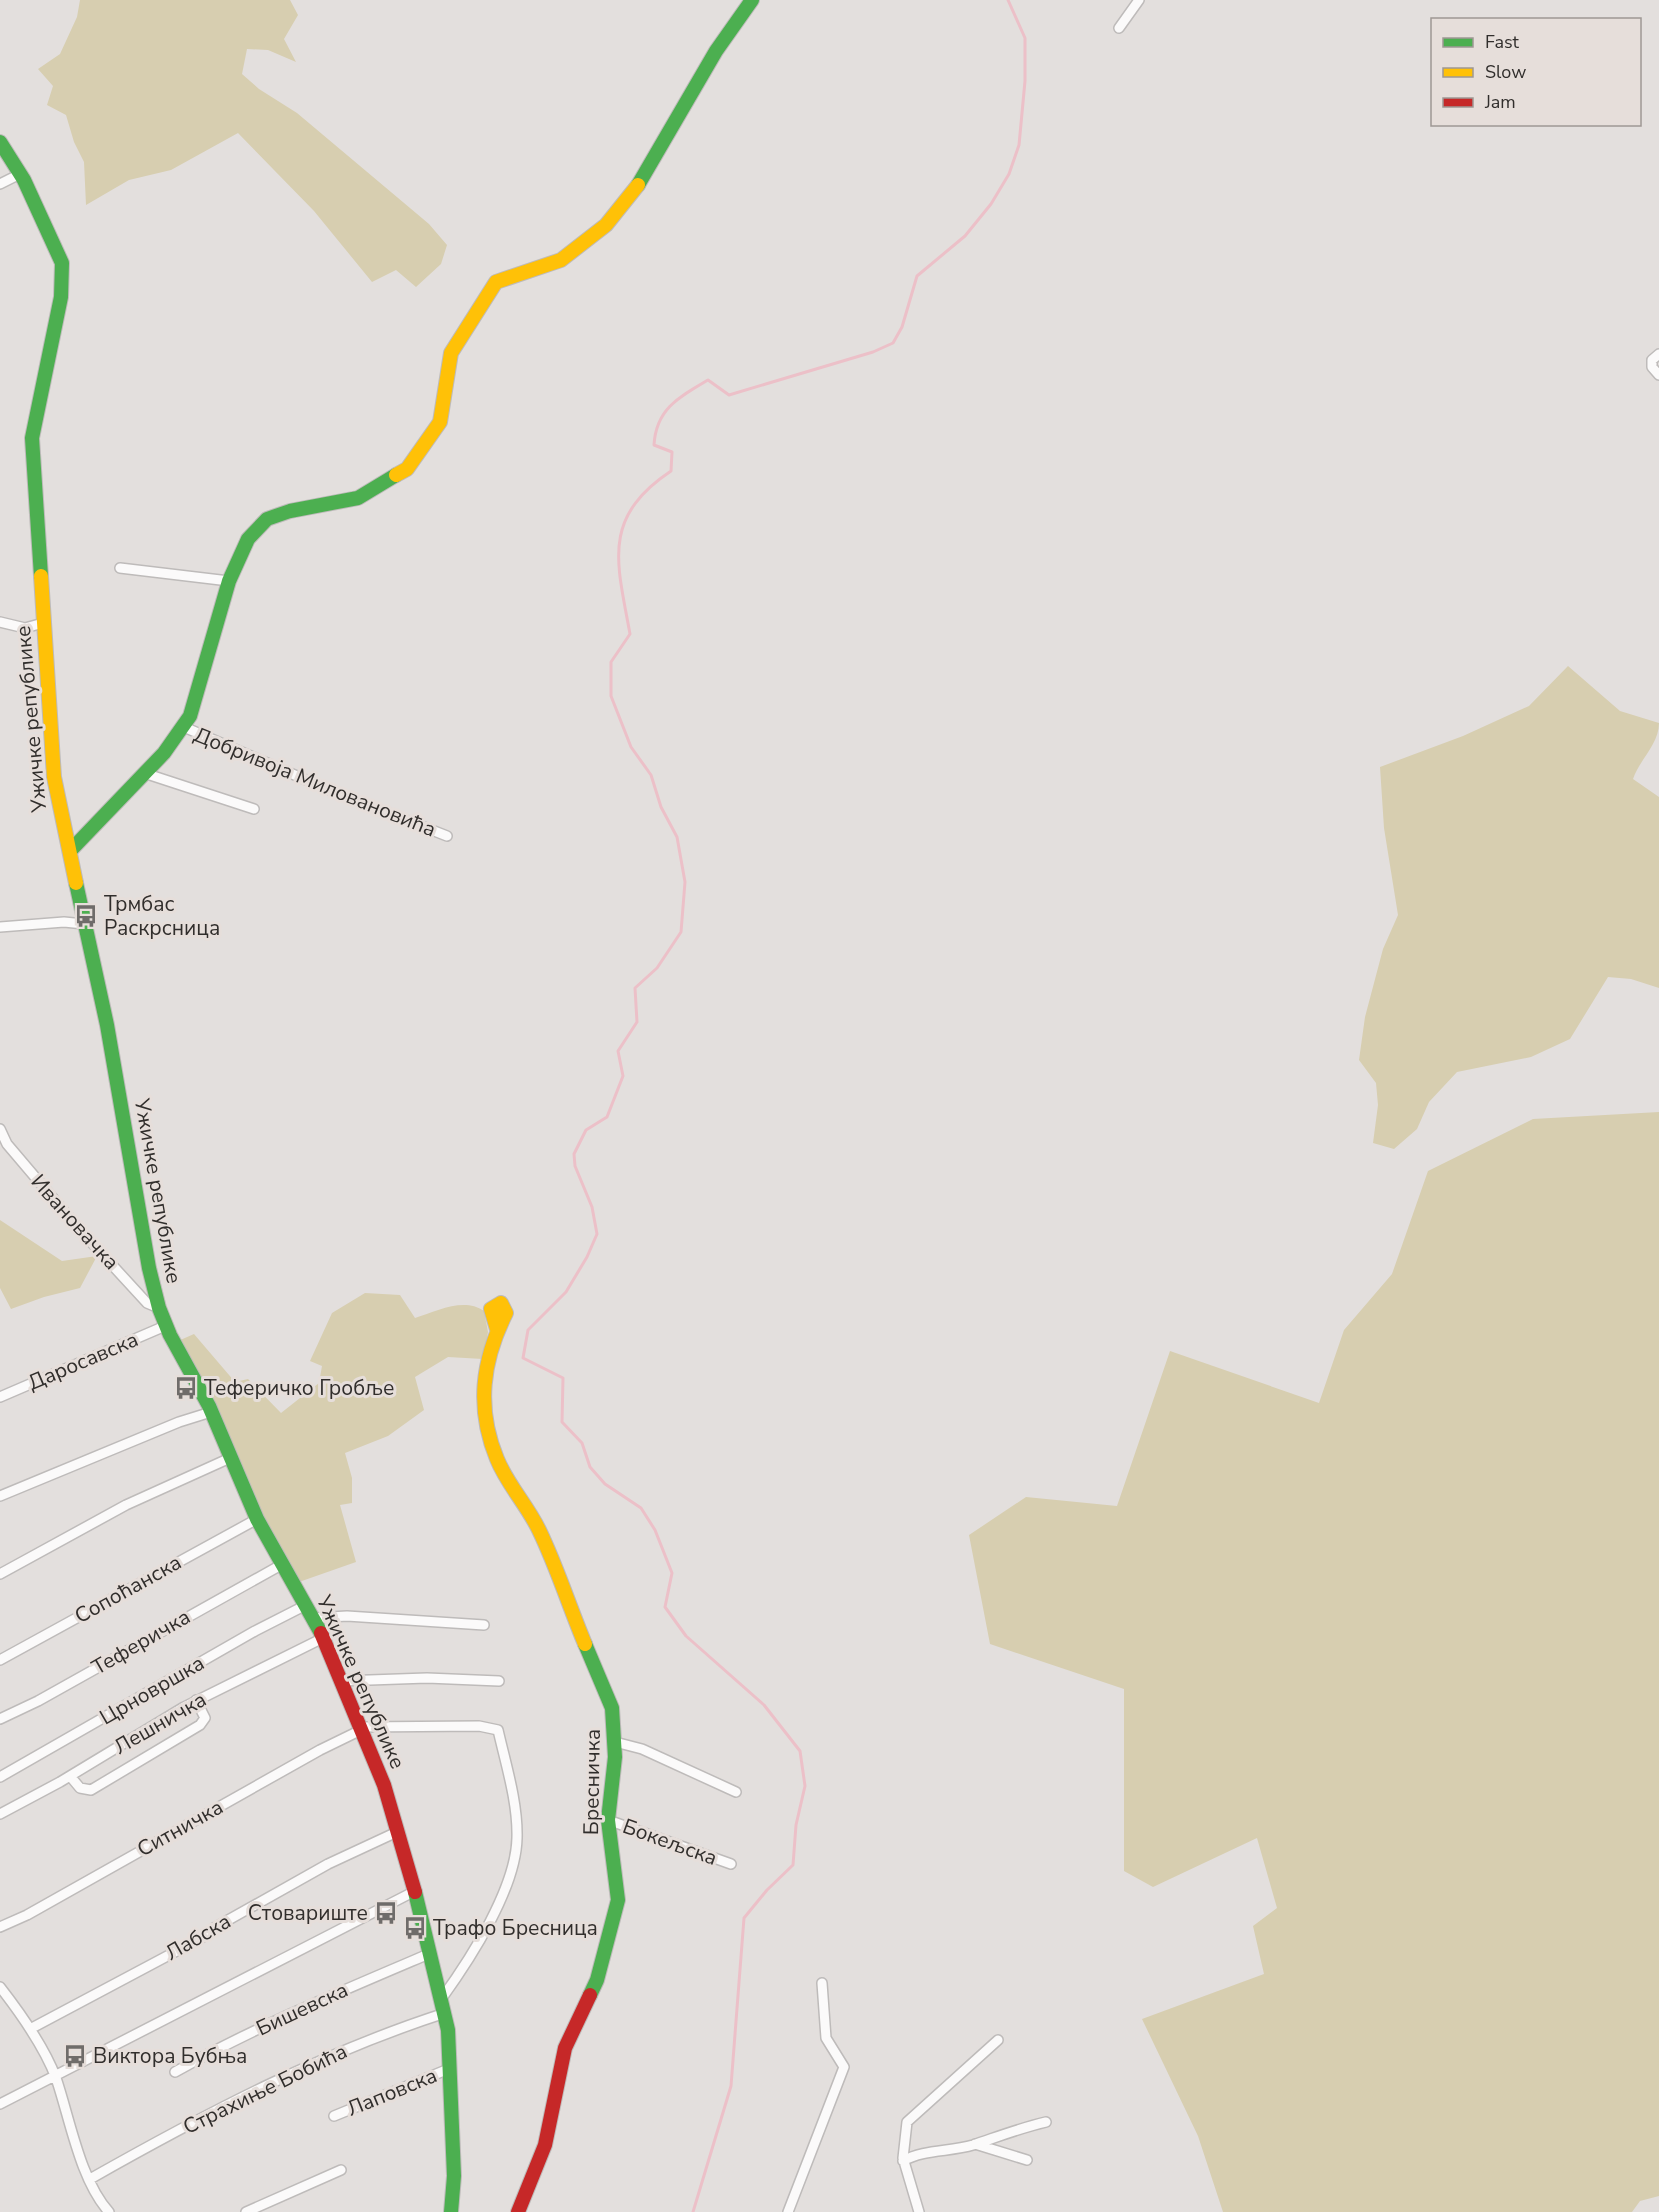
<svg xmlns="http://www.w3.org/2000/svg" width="1659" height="2212" font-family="'Nunito Sans',sans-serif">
  <rect width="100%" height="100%" fill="#e3dfdd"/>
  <path fill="#d7ceb0" d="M80 0H290L298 15 284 39 296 62 268 50 247 49 242 74 259 89 297 113 429 224 447 245 441 264 416 287 396 270 372 282 314 211 238 133 171 170 129 180 86 205 84 162 74 142 66 115 47 105 53 86 38 69 60 54 77 17Z
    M1568 666 1620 711 1659 723C1659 744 1640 759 1633 779L1659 797V988L1631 979 1608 977 1570 1039 1531 1057 1457 1072 1429 1102 1417 1129 1394 1149 1373 1143 1378 1105 1376 1083 1359 1060 1365 1017 1383 949 1398 915 1384 828 1380 767 1463 736 1529 706Z
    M1659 1112V2196L1640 2201 1632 2212H1223L1198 2136 1142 2019 1264 1974 1253 1926 1277 1908 1257 1838 1153 1887 1124 1871V1689L990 1644 969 1535 1026 1497 1117 1506 1170 1351 1319 1403 1344 1330 1392 1274 1428 1171 1533 1119Z
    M0 1220 62 1261 97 1256 80 1288 44 1297 11 1309 0 1288Z
    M365 1293 400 1295 415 1318C437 1311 464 1297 484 1311L488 1332 483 1359 448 1357 415 1377 424 1410 388 1436 345 1453 352 1478V1503L340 1505 356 1562 299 1582 284 1558 178 1341 194 1334 235 1382 248 1379 281 1413 319 1383 322 1366 310 1361 332 1313Z"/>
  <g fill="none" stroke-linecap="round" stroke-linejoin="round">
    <path stroke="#ecc0c8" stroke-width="3" d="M693 2212 731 2086 744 1918 767 1890 793 1865 796 1825 805 1786 800 1751 764 1705 686 1636 665 1607 672 1573 655 1530 641 1508 605 1484 590 1467 582 1443 562 1422 563 1378 523 1358 528 1330 566 1292 587 1257 597 1234 592 1207 575 1166 574 1154 586 1130 607 1117 623 1076 618 1051 637 1022 635 988 657 968 681 932 685 882 677 837 661 807 651 775 631 747 611 696V662L630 634C617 562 601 518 671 471L672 452 654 445C656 409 679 397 708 380L729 395 873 352 893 343 902 327 917 276 965 236 991 204 1009 174 1019 145 1025 81V38L1008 0"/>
    <g stroke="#bebbba" stroke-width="12">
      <path id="street" d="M1119 28 1139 0
        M0 184 20 174
        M1659 354 1652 360V367L1659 375
        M120 568 229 581
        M0 622 25 628 43 623
        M184 727 327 789 447 836
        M147 774 254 809
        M0 927 64 922 84 924
        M0 1129 7 1144 80 1230 147 1303 159 1308
        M0 1397 165 1326
        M0 1496 179 1422 211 1412
        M0 1574 126 1505 230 1458
        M314 1618 347 1616 484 1625
        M0 1660 257 1519
        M341 1681 427 1678 499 1681
        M0 1719 38 1701 281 1565
        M360 1727 479 1726 498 1730C506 1765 518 1803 517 1838 516 1888 471 1958 442 1998
        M615 1742 642 1749 736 1792
        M70 1776 80 1788 91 1790 200 1725 205 1718 196 1700
        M0 1777 255 1631 306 1605
        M0 1814 60 1782 184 1707 323 1638
        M608 1820 731 1864
        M0 1927 27 1915 320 1750 361 1730
        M0 1987C21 2014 44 2046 56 2078 70 2119 80 2180 109 2212
        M30 2029 203 1937 214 1928 328 1864 399 1831
        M175 2072C257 2026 344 1990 431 1953
        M0 2104 415 1891
        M334 2116 451 2068
        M975 2144 1027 2160
        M903 2161C924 2149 950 2152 973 2145 997 2137 1020 2128 1046 2122
        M90 2179C203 2115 321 2053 445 2013
        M246 2212 341 2170
        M788 2212 844 2067 826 2038 822 1983
        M919 2212 903 2158 907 2122 998 2040"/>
    </g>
    <g stroke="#bebbba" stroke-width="16">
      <path id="fast" d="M0 142 24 180 62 263 61 297 32 438 41 576
        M638 185 716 51 752 0
        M70 851 164 753 190 716 229 581 248 539 267 519 290 511 358 498 396 475
        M76 883 107 1025 149 1268 159 1308 170 1335 209 1406 257 1519 321 1633
        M585 1644 612 1708 615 1757 608 1820 618 1900 597 1980 590 1995
        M415 1892 448 2030 454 2176 451 2212"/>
    </g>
    <g stroke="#bebbba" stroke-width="16">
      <path id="slow" d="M396 475 407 469 440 422 451 353 496 282 561 260 606 225 638 185
        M41 576 54 777 76 883
        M497 1329 491 1309 501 1303 506 1313C482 1361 476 1408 497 1459 507 1484 527 1505 539 1530 557 1567 569 1606 585 1644"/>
    </g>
    <g stroke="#bebbba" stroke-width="16">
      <path id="jam" d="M321 1633 384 1785 415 1892
        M518 2212 545 2145 565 2048 590 1995"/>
    </g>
    <use href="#street" stroke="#fbfafa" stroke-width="9"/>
    <use href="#fast" stroke="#4caf50" stroke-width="14"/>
    <use href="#slow" stroke="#ffc107" stroke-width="14"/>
    <use href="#jam" stroke="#c62828" stroke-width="14"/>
  </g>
  <defs>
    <g id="bus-bare" transform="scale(1.8)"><path d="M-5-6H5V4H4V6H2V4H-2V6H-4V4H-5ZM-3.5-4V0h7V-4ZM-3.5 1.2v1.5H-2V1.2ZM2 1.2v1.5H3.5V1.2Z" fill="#6f6c6a" stroke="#e6deda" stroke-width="2.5" paint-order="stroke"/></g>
  </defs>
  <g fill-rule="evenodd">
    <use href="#bus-bare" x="86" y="916"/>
    <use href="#bus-bare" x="186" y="1388"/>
    <use href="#bus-bare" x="386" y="1913"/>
    <use href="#bus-bare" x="415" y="1928"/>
    <use href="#bus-bare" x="75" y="2056"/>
  </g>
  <g text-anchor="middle" stroke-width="6" stroke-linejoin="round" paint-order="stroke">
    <g font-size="21" fill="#312e2c" stroke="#e6deda">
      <text transform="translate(31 719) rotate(-95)" y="7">Ужичке републике</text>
      <text transform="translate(315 782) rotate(22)" y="7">Добривоја Миловановића</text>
      <text transform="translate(158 1191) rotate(80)" y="7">Ужичке републике</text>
      <text transform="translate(75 1222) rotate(48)" y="7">Ивановачка</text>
      <text transform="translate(83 1361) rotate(-23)" y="7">Даросавска</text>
      <text transform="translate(128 1589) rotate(-29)" y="7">Сопоћанска</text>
      <text transform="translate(141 1642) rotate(-30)" y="7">Теферичка</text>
      <text transform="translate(361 1682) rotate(66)" y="7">Ужичке републике</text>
      <text transform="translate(152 1690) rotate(-30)" y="7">Црновршка</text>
      <text transform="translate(160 1723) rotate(-30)" y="7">Лешничка</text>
      <text transform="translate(592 1782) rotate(-89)" y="7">Бресничка</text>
      <text transform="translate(180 1828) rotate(-29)" y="7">Ситничка</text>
      <text transform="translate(670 1842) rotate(20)" y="7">Бокељска</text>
      <text transform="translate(198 1937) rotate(-30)" y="7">Лабска</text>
      <text transform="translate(302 2009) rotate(-25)" y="7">Бишевска</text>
      <text transform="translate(265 2089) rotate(-26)" y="7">Страхиње Бобића</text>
      <text transform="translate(392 2092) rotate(-22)" y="7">Лаповска</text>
    </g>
    <g font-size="21" fill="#312e2c" stroke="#e6deda" text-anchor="start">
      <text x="104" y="911">Трмбас<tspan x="104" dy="24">Раскрсница</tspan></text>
      <text x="204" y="1395">Теферичко Гробље</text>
      <text x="368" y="1920" text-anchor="end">Стовариште</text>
      <text x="433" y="1935">Трафо Бресница</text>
      <text x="93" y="2063">Виктора Бубња</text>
    </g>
  </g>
  <rect x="1431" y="18" width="210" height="108" fill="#e6deda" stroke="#9e9894" stroke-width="1.5"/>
  <rect x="1443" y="38" width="30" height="9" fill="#4caf50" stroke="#9e9894" stroke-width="1.5"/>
  <text x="1485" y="48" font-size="18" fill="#312e2c">Fast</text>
  <rect x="1443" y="68" width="30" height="9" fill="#ffc107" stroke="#9e9894" stroke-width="1.5"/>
  <text x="1485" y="78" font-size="18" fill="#312e2c">Slow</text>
  <rect x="1443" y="98" width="30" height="9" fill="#c62828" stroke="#9e9894" stroke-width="1.5"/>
  <text x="1485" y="108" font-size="18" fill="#312e2c">Jam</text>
</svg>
